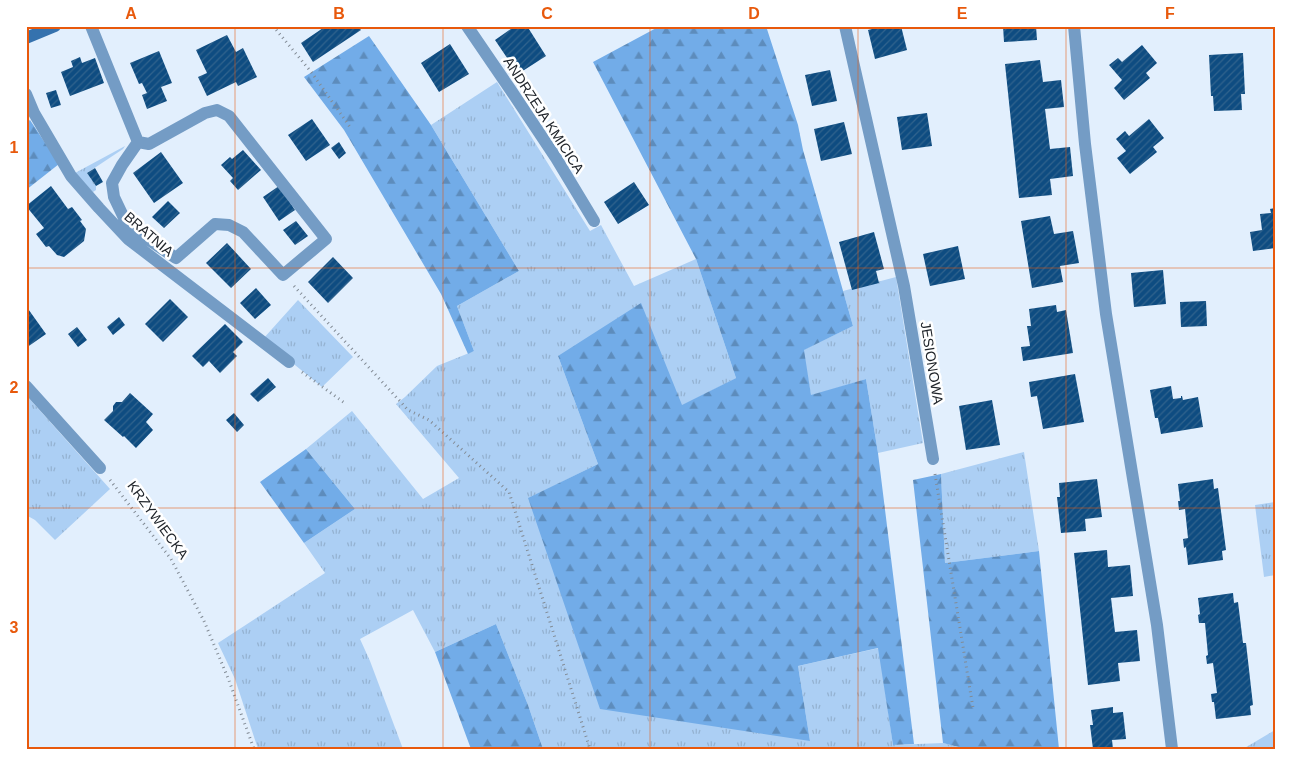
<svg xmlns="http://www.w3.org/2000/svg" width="1301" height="775" font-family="Arial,sans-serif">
  <defs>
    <pattern id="grass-tufts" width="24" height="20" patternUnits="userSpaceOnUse" patternTransform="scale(1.25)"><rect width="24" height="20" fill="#accff4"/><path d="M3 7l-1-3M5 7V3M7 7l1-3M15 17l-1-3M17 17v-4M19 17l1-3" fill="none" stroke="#94b2d1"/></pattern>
    <pattern id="forest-firs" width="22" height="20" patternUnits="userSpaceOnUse" patternTransform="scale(1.25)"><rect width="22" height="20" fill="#72ace8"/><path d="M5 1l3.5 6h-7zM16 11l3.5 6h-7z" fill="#5d8cbc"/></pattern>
    <pattern id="building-hatch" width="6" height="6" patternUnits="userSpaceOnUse" patternTransform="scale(1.25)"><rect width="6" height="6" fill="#0e4c81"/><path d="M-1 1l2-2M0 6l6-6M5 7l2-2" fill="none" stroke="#31638d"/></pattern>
  </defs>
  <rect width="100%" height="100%" fill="#e2effd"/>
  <path fill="url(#grass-tufts)" d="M497 82 590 231 601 225 634 286 696 259 736 378 682 406 558 356 598 464 529 498 810 741 798 666 879 648 893 745 943 743 966 749H543L528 705 496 624 435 652 413 610 360 639 370 661 403 749H258L235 679 218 643 325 573 304 543 355 509 306 449 352 411 423 499 459 478 396 404 405 397 437 366 474 351 457 306 519 271 431 125Z
    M125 146 123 149 87 173 96 186V190L93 192 75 173Z
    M896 277 923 443 878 453 866 379 811 396 803 350 853 326 843 291Z
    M298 300 353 357 322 387 263 339Z
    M26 395 110 489 55 540 35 520 26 515Z
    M1024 452 1039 551 945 563 941 474Z
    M1275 502V575L1264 577 1255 505Z
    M1275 730V749H1243Z"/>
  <path fill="url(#forest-firs)" d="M660 26H766L798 125 803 150 853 326 804 350 811 395 866 379 878 453 914 744 893 745 878 648 798 666 810 741 600 709 528 498 598 464 558 356 641 303 682 405 736 378 696 259 593 62Z
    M369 36 431 125 519 271 457 306 474 351 468 354 441 294 344 130 304 77Z
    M30 120 59 164 26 190V123Z
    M306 449 355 509 304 543 260 482Z
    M941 474 945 563 1039 551 1059 749H966L943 743 913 480Z
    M496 624 528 705 543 749H471L435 652Z"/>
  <path fill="url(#building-hatch)" d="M326 26H358L361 30 313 62 301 43Z
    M515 26H527L546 56 518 74 495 40Z
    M883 26H901L907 50 875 59 868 30Z
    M1003 26H1036L1037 40 1004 42Z
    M227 35 236 52 243 48 257 77 238 86 236 82 207 96 198 77 207 73 196 50Z
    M450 44 469 74 439 92 421 63Z
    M1142 45 1157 63 1146 73 1150 78 1124 100 1114 88 1122 80 1109 65 1118 58 1122 62Z
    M159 51 172 83 161 87 167 101 147 109 142 95 147 93 142 83 139 84 130 63Z
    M1243 53 1245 94H1241L1242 110 1214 111 1213 96H1211L1209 55Z
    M80 57 82 63 95 58 104 83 70 96 61 72 73 67 71 61Z
    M1040 60 1043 82 1061 80 1064 107 1045 109 1050 149 1070 147 1073 176 1050 179 1052 195 1019 198 1005 64Z
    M830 70 837 101 812 106 805 75Z
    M56 90 61 105 51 108 46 93Z
    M927 113 932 146 902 150 897 117Z
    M312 119 330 145 306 161 288 135Z
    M1149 119 1164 138 1153 147 1157 152 1130 174 1117 158 1126 151 1116 139 1125 131 1129 136Z
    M844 122 852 154 821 161 814 129Z
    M339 142 346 153 339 159 331 148Z
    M243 150 261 170 238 190 230 181 233 178 221 165 230 157 232 159Z
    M161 152 183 183 154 203 133 173Z
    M95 168 103 182 96 186 87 173Z
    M634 182 649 205 618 224 604 202Z
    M51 186 68 209 72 207 82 220 80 221 86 229 84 241 64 257 57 255 49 246 46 247 36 234 44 228 26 206Z
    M279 186 295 210 279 221 263 197Z
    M168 201 180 213 164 228 152 217Z
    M1275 208V248L1253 251 1250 232 1262 230 1260 214 1271 213 1270 209Z
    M1050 216 1054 234 1073 231 1079 263 1060 266 1063 282 1032 288 1021 221Z
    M296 221 308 236 295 245 283 230Z
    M874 232 884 269 876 271 879 283 852 290 839 242Z
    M227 243 251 269 231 288 206 263Z
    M958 246 965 279 930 286 923 254Z
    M333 257 353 278 328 303 308 282Z
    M1163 270 1166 304 1134 307 1131 273Z
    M256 288 271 305 255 319 240 303Z
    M170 299 188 317 163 342 145 324Z
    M1206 301 1207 326 1181 327 1180 302Z
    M1056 305 1057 312 1066 310 1073 353 1023 361 1021 347 1030 346 1027 326H1031L1029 309Z
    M26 306 46 334 26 348Z
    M119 317 125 325 113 335 107 327Z
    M225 324 243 342 233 352 237 356 220 373 209 361 203 367 192 356Z
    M77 327 87 340 78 347 68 334Z
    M1075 374 1084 422 1043 429 1037 396 1031 397 1029 382Z
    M268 378 276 387 258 402 250 394Z
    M1171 386 1173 399 1181 398V396H1182L1183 400 1198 397 1203 427 1161 434 1158 418H1155L1150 390Z
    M130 393 153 414 146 422 153 430 136 448 124 436 123 437 104 420 113 411V406L116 402H122Z
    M992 400 1000 445 966 450 959 406Z
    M234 413 244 425 237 432 226 420Z
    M1097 479 1102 517 1085 519 1086 531 1061 533 1057 497H1060L1059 483Z
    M1213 479 1214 489 1218 488 1226 550 1222 551 1223 560 1188 565 1186 547 1184 548 1183 539 1188 538 1185 509 1179 510 1178 501H1180L1178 484Z
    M1107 550 1108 567 1130 565 1133 596 1111 598 1115 632 1137 630 1140 661 1118 663 1120 681 1088 685 1074 553Z
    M1233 593 1234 603 1238 602 1243 643H1246L1253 705 1250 706 1251 715 1216 719 1214 702H1212L1211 694 1217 693 1213 663 1207 664 1206 656 1208 655 1205 623H1199L1198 615 1200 614 1198 598Z
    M1113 707V713L1123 712 1126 739 1112 740 1113 749H1093L1090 725H1093L1091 710Z"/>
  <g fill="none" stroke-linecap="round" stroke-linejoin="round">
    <path stroke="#828b95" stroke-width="3" stroke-dasharray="1 4" stroke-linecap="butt" d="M273 26 312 73 350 127
      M294 286 408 410 429 420 509 492 590 749
      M302 372 346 404
      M935 474 973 708
      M110 480 171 559 204 621 228 678 254 749"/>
    <path stroke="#749cc5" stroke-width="12" d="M91 26 138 142 122 165 112 183 114 197 124 218 137 232 176 258 215 224 229 225 243 232 283 275 326 239 229 116 217 110 205 113 149 144 138 142
      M26 94 34 113 71 176 99 208 128 239 289 362"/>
    <path stroke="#749cc5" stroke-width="12" d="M467 26 510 89 556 158 594 221
      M845 26 904 286 933 459
      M1074 26 1085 144 1106 314 1157 625 1172 749
      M26 386 100 468"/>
    <path stroke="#3572ae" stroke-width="12" d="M26 38 55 26"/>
  </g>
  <path fill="none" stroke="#e8590c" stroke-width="1" stroke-opacity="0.55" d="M235 26V749M443 26V749M650 26V749M858 26V749M1066 26V749M26 268H1275M26 508H1275"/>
  <g text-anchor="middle" stroke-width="5" stroke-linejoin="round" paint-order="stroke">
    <g font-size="14" fill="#20252b" stroke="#fff">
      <text transform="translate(544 115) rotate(57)" y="5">ANDRZEJA KMICICA</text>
      <text transform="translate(149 234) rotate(41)" y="5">BRATNIA</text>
      <text transform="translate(932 363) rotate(81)" y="5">JESIONOWA</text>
      <text transform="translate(158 520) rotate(54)" y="5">KRZYWIECKA</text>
    </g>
  </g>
  <rect width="1301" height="775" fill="none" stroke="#ffffff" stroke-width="55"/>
  <rect x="28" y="28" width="1246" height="720" fill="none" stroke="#e8590c" stroke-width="2"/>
  <g font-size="16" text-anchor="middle" font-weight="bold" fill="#e8590c">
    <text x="131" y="19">A</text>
    <text x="339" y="19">B</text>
    <text x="547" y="19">C</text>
    <text x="754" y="19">D</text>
    <text x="962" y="19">E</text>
    <text x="1170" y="19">F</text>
    <text x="14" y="153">1</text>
    <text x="14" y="393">2</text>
    <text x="14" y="633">3</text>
  </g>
</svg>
